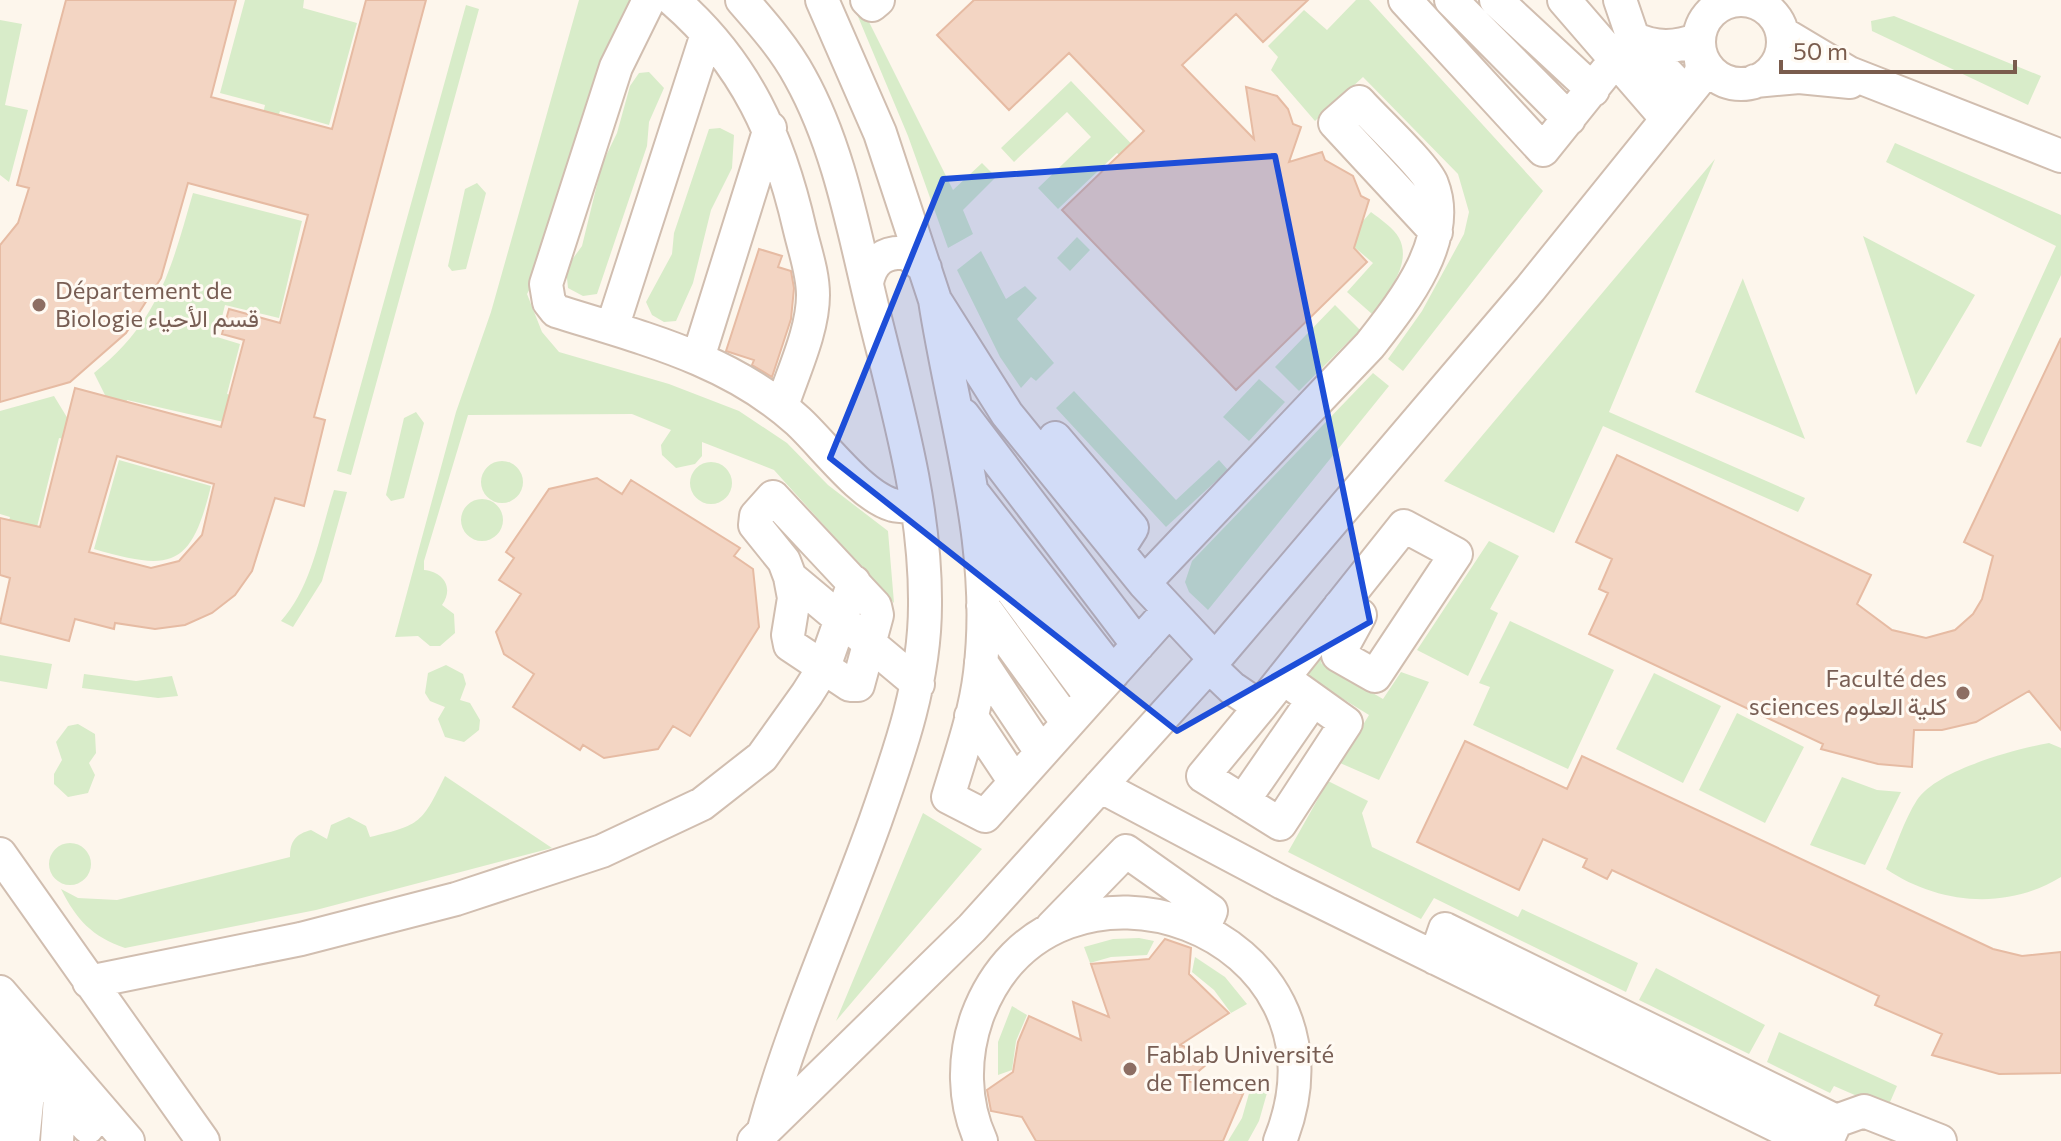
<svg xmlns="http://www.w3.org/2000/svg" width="2061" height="1141" font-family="Commissioner,Vazirmatn,sans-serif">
  <rect width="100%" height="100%" fill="#fdf6ec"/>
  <path fill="#d8ecc9" d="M245 0H304L303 8 357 23 329 125 280 111 277 121 262 118 265 105 220 93Z
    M579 0H631L604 57 538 274 527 294 542 332 559 352 669 384 739 411 787 443 828 485 888 531 894 603 774 470 702 442V456L695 464 676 468 662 455 661 445 671 430 632 414 468 415 424 561V570C444 572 454 588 442 605L454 614 455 633 440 646H430L418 636 395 637 456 412 491 312Z
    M1356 0H1369L1543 191 1403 371 1388 359 1422 311 1464 234 1469 212 1458 174 1363 77 1315 121 1271 70 1278 57 1268 46 1304 10 1327 30Z
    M466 5 479 9 351 475 337 471Z
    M854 7 867 18 953 190 982 163 996 177 963 210 973 234 948 248 908 136Z
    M1894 16 2041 76 2028 105 1872 31 1871 21Z
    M0 20 22 24 5 105 28 110 9 182 0 175Z
    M649 72 664 88 649 122 647 146 597 294 583 296 568 288 566 268 582 246 602 164 617 133 630 86 639 73Z
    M1071 81 1143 156 1132 168 1117 153 1058 209 1038 188 1091 137 1067 112 1014 162 1001 148Z
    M720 128 734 135 732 168 711 210 693 283 676 321 664 322 652 315 646 302 672 254 674 233 709 129Z
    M1895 143 2061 215V275L1981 447 1966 442 2056 246 1886 162Z
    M1715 159 1609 412 1805 498 1798 512 1603 426 1554 533 1444 481Z
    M477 183 486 193 466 269 452 271 448 266 465 189Z
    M193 193 302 221 279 318 225 305 217 337 240 344 227 394 263 404 228 423 127 400 121 418 116 417 94 373C159 321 171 269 193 193Z
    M1371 212C1380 219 1394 228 1399 238 1413 264 1386 295 1372 314L1347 292 1373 263 1346 240Z
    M1863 236 1975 295 1916 395Z
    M1077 237 1090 250 1070 271 1057 258Z
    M981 251 1006 299 1025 286 1037 298 1017 319 1054 363 1036 381 1031 377 1021 388 1000 357 957 270Z
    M1743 278V279L1805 439 1695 392Z
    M1335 305 1360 330 1299 391 1275 367Z
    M1373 373 1389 386 1208 610 1189 592 1185 582 1192 561Z
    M1259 379 1285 402 1249 441 1223 417Z
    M1074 391 1176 500 1219 460 1228 470 1166 527 1056 408Z
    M54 396 79 437 78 442 59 438 35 535 7 527 10 517 0 514V411Z
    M416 412 424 423 404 498 391 501 386 495 404 418Z
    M119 460 211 486C191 567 173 572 94 549Z
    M481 482a21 21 0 1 1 42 0a21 21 0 1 1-42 0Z
    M690 483a21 21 0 1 1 42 0a21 21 0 1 1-42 0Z
    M334 490 347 492 322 581 293 627 281 621C312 587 320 533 334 490Z
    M461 520a21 21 0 1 1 42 0a21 21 0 1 1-42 0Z
    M1489 541 1519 556 1490 609 1498 613 1468 676 1417 650Z
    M1510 621 1614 670 1568 769 1473 725 1490 687 1479 683Z
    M1341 626 1321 663 1383 699 1401 672 1429 682 1379 780 1340 763 1369 715 1301 673Z
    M0 655 52 664 47 689 0 681Z
    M446 665 463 674 466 684 460 700 470 703 480 720 479 730 464 742 445 737 438 719 445 707 430 701 425 693 428 673Z
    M1654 673 1721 706 1683 783 1616 749Z
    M84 674 136 681 172 676 178 696 158 698 82 688Z
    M1737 713 1804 747 1765 823 1699 790Z
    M78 724 95 734 96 753 89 763 95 775 88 793 68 797 54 784V774L62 760 56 742 68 726Z
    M2049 743 2061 748V877C2006 911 1938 904 1886 869 1896 847 1904 820 1917 800 1937 770 2015 749 2049 743Z
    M445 776 552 848 316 910 125 948C92 937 76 919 61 889L78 898 117 900 290 857C290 841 296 834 311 830L327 839 331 825 349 817 366 826 370 837C421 825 422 823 445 776Z
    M1842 777 1877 790 1901 792 1865 865 1810 845Z
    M1328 781 1368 801 1362 813 1372 847 1518 917 1522 909 1638 963 1626 992 1434 898 1421 919 1288 852Z
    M923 813 982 849 836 1021Z
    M49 864a21 21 0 1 1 42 0a21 21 0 1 1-42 0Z
    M1139 938 1154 941 1147 955 1111 957 1090 963 1084 947 1113 939Z
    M1195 957 1225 977 1247 1004 1231 1013 1214 990 1192 972Z
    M1656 968 1765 1025 1749 1054 1639 1000Z
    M1012 1006 1027 1015 1016 1041 1012 1070 998 1075V1042Z
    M1779 1032 1897 1086 1887 1109 1834 1086 1830 1093 1767 1062Z
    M1250 1090 1267 1093 1259 1121 1248 1141H1228L1242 1118Z"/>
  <path fill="#f3d5c3" stroke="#e6bba3" stroke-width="2" fill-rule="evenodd" d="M66 0H236L211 97 332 129 366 0H426L314 417 325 420 304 506 275 498 252 571 235 595 212 613 185 625 155 629 115 623 114 629 75 619 69 641 0 623 10 578 0 575V518L40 527 75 388 221 427 244 340 222 334 229 309 280 323 308 215 188 183 161 278 126 333 70 382 0 402V245L18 223 29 188 17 185ZM117 456 214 484 202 535 179 561 151 568 89 552Z
    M974 0H1308L1263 42 1236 14 1182 65 1254 139 1246 87 1277 96 1288 109 1293 124 1301 127 1289 162 1322 152 1325 160 1353 176 1361 196 1369 200 1354 248 1367 262 1236 390 1062 210 1144 131 1069 53 1009 110 937 35Z
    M759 249 782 256 778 267 791 271 794 288 791 319 772 377 752 365 754 360 726 351Z
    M2061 338V730L2029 691 1976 722 1942 730H1914L1912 767 1878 764 1821 749 1823 744 1589 634 1608 593 1599 589 1612 559 1576 542 1617 455 1871 575 1857 604 1892 630 1926 638 1955 630 1973 614 1982 599 1993 556 1964 542Z
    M597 478 622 494 631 480 740 548 734 556 753 569 759 627 690 736 673 726 658 749 604 758 583 745 580 750 513 707 534 674 504 654 496 632 521 594 499 580 514 558 506 552 549 489Z
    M1465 741 1567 789 1582 756 1993 949 2022 956 2061 952V1073L1999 1074 1932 1055 1942 1034 1875 1005 1879 996 1612 870 1607 879 1583 867 1587 859 1543 839 1519 890 1417 842Z
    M1165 939 1191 948 1189 974 1229 1013 1180 1045 1214 1058 1187 1081 1243 1094 1223 1141H1036L1022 1117 991 1111 987 1090 1013 1072 1018 1042 1029 1016 1081 1040 1073 1002 1109 1017 1091 964 1149 959Z"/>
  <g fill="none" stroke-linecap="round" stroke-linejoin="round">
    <g stroke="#d1beb0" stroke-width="36">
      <path id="minor" d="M649 0 616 67 546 284 549 302 556 311C642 338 730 359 798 421 823 444 861 496 893 505 901 507 910 506 917 507
        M673 0C746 63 779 138 800 230 805 251 813 273 813 295 813 331 793 372 782 406
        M742 0C763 24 785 49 800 77 838 145 853 227 871 302 895 401 926 502 925 605 925 681 900 751 875 822 838 925 793 1024 764 1129
        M822 0 880 133 935 300 1007 414 1144 583 1215 659
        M867 0 872 5 878 0
        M1405 0 1543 150 1633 38C1656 49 1676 48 1699 39
        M1451 0 1569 119
        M1496 0 1593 90
        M1564 0 1667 119
        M1620 0 1633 38 1687 94
        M1699 42a42 42 0 1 1 84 0a42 42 0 1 1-84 0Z
        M1782 33 1849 73 2061 156
        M1755 81 1799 77 1850 82
        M867 283C871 261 884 251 907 253L925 268
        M935 300C954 424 996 546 980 673 975 715 960 757 948 797L985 816 1169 610
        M612 328 707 34
        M698 358 770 128
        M963 415 1138 645
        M1055 438 1132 528 1118 550
        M973 493 1113 673
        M773 497 875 606 877 615 858 685H850L790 645 788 635 794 598 790 577 784 561 755 525 756 516Z
        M981 549 1091 697
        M790 577 918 684
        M1144 583 1370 345C1402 304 1454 240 1432 184 1426 167 1374 119 1359 102L1335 123 1436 232
        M983 606 1068 723
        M981 662 1041 752
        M1209 666 1232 688 1260 707C1308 647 1356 586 1404 526L1456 554 1375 676 1338 655 1360 615 1340 606
        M1260 707 1203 776 1280 824 1346 723 1283 678
        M971 716 1015 782
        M1100 786 1283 883 1808 1141
        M1243 801 1313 700
        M0 854 203 1141
        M1052 927 1126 851 1211 911 1203 929
        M1435 958 1445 929 1836 1121 1827 1141
        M89 982 301 939 456 899 602 851 702 804 762 757 807 694 824 667 854 582
        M0 992 128 1141
        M0 1029 88 1127
        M1836 1121 1864 1111 1940 1141
        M0 1127 10 1040
        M23 1141 31 1064
        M57 1141 60 1096
        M754 1141 972 928 1215 659 1530 289 1697 82 1702 68 1700 53
        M981 1141C963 1102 963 1057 977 1017 1051 817 1365 929 1280 1141"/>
    </g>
    <use href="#minor" stroke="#fff" stroke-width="32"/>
  </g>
  <path fill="#1d4ed8" fill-opacity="0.2" stroke="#1d4ed8" stroke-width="6" stroke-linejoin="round" d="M1275 156 1370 622 1177 731 830 458 943 179Z"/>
  <g fill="#8d6e63" stroke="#fffaf3" stroke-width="3">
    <circle cx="39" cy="305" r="8"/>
    <circle cx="1963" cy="693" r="8"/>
    <circle cx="1130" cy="1069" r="8"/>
  </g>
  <g text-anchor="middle" stroke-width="6" stroke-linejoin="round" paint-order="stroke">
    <g font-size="24" fill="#785e54" stroke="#fffaf3" text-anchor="start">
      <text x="55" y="299">Département de<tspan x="55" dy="28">Biologie قسم الأحياء</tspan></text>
      <text x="1947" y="687" text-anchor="end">Faculté des<tspan x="1947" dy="28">sciences كلية العلوم</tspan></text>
      <text x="1146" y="1063">Fablab Université<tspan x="1146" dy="28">de Tlemcen</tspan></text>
    </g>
  </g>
  <path d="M1781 60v12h234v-12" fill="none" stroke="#7a5c4d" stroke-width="4"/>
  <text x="1793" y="60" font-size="24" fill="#7a5c4d" stroke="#fffaf3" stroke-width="6" paint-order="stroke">50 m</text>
</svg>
